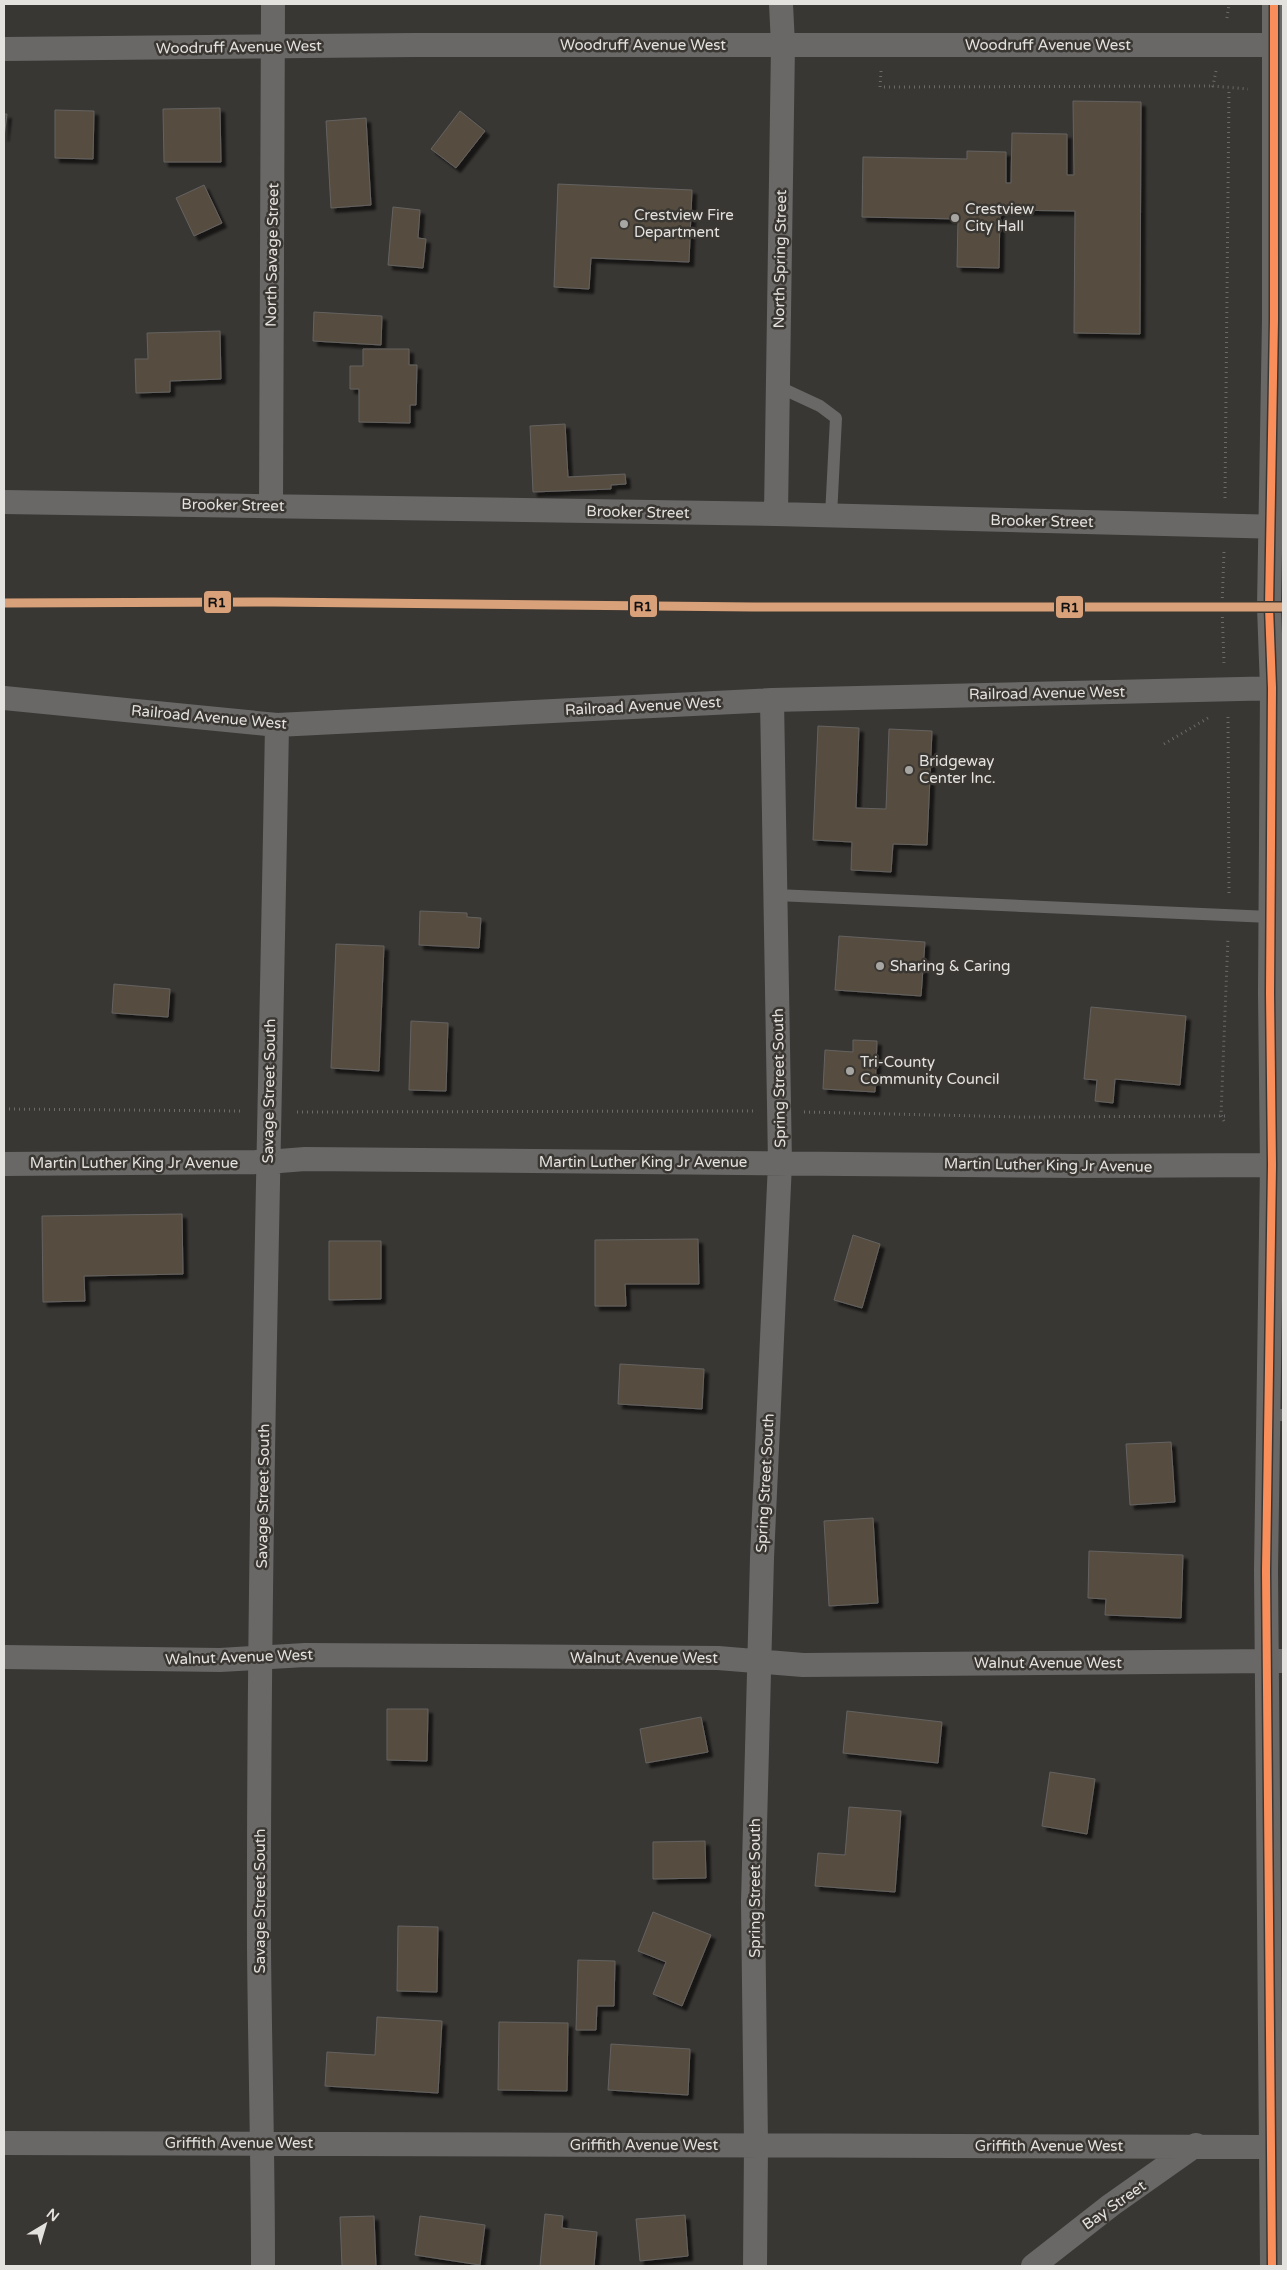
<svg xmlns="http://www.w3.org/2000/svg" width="1287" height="2270" font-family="'Varela Round',sans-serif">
  <defs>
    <filter id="shadow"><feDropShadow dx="4.5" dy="4.5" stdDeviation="1" flood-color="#0009"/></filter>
  </defs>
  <rect width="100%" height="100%" fill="#393734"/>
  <path fill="#564d40" stroke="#646261" filter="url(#shadow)" d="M1073 101 1141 102 1140 334 1074 333 1075 211 1000 210 999 268 957 267 958 219 862 217 863 157 967 159V151L1006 152V183H1011L1012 133 1067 134V175H1074Z
    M220 108 221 162H164L163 109Z
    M55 110 94 111 93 159 55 158Z
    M460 111 485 131 456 168 431 149Z
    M4 114H7L4 137Z
    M366 118 371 205 331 208 326 121Z
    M558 184 692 190 689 262 591 258 589 289 554 287Z
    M204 185 222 223 194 236 176 198Z
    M393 207 420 210 418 238 426 239 423 268 388 265Z
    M314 312 382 316 381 345 313 341Z
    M220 331 221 379 170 381V392L136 393 135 359H148L147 333Z
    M363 349H409V365H417L416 405H410V423L359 422V389H350V366H363Z
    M565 424 568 477 625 474 626 484 611 485V489L533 492 530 426Z
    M818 726 859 728 856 808 886 809 889 729 932 731 927 845 893 844 891 872 851 870 852 842 813 840Z
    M420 911 467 913V917L481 918 479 948 419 945Z
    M839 936 925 942 921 996 835 990Z
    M336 944 384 946 379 1071 331 1068Z
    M114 984 170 989 168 1017 112 1013Z
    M1091 1007 1186 1016 1180 1085 1115 1079 1113 1103 1095 1101 1097 1080 1084 1079Z
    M411 1021 448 1023 446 1091 409 1090Z
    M853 1040 877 1041 875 1092 823 1089 825 1050 853 1052Z
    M182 1214 183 1274 84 1276 85 1301 43 1302 42 1216Z
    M853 1235 880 1244 862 1308 834 1300Z
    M698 1239 699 1284H625L626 1306H595V1240Z
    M329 1241H381V1299L329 1300Z
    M620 1364 704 1369 702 1409 618 1404Z
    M1171 1442 1175 1502 1130 1505 1126 1444Z
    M873 1518 878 1603 829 1606 824 1521Z
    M1089 1551 1183 1555 1181 1618 1105 1615 1106 1599 1088 1598Z
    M387 1709H428L427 1761 387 1760Z
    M847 1711 942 1722 938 1763 843 1753Z
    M701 1717 708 1752 646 1763 640 1729Z
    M1050 1772 1095 1779 1087 1834 1042 1826Z
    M849 1807 901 1811 895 1892 815 1886 818 1853 845 1855Z
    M705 1841 706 1878 653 1879V1842Z
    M653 1912 711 1935 682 2006 653 1994 666 1962 638 1951Z
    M398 1926 438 1927 437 1992 397 1991Z
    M578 1960 615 1961 614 2006H597L596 2030H576Z
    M377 2017 442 2021 438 2093 325 2086 327 2052 375 2055Z
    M499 2022 568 2023 567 2091 498 2090Z
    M611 2044 690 2049 688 2095 608 2090Z
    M545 2214 563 2216 562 2228 597 2232 594 2266H540Z
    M685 2215 688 2256 640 2261 636 2219Z
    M374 2216 376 2266H342L340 2217Z
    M420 2216 485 2225 480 2265 415 2255Z"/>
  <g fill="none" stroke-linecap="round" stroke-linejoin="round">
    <path stroke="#6c6b6a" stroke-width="3" stroke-dasharray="1 4" stroke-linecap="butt" d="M1227 18 1229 4
      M881 71 880 87 1213 86
      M1216 71 1213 86 1248 89
      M1225 498 1229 89
      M1224 552 1222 607 1224 663
      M1228 717 1229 893
      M1164 744 1208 718
      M4 1109 243 1111
      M297 1112 753 1111
      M804 1112 1021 1117 1229 1116
      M1224 1121 1221 1115 1228 937"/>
    <path stroke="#696867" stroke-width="12" d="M777 386 820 406 836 418 831 516
      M776 895 1270 917
      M1268 1415H1283"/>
    <path stroke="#696867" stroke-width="24" d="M4 49 415 45H1283
      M4 502 776 514 1283 527
      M271 506 273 4
      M776 514 783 45 781 4
      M4 698 277 725 772 700 1283 688
      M4 1164 267 1162 305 1159 1079 1166 1283 1165
      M4 1657 220 1660 305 1655 473 1656 718 1658 803 1665 1282 1661
      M4 2143 1283 2147
      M263 2266C263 2160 260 2055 259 1949 258 1541 270 1133 277 725
      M755 2266 756 2145 753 1902 762 1558 780 1163 772 700
      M1033 2266 1111 2205 1196 2145
      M1272 2266 1266 1571 1272 1165 1270 993 1272 688 1269 607 1274 320V4"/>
    <g stroke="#3a3733" stroke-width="11">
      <path id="bus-1" d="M1272 2266 1266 1571 1272 1165 1270 993 1272 688 1269 607 1274 320V4"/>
    </g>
    <use href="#bus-1" stroke="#fa8e5a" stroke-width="8"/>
    <g stroke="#3a3733" stroke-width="12">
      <path id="rail-1" d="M4 603 274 602 753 607H1283"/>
    </g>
    <use href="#rail-1" stroke="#d9a179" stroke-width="9"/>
  </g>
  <g fill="#a8a6a3" stroke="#3a3733" stroke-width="2">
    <circle cx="955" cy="218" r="5"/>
    <circle cx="624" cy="224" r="5"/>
    <circle cx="909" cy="770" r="5"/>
    <circle cx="880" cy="966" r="5"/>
    <circle cx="850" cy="1071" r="5"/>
  </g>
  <g text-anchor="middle" stroke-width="5" stroke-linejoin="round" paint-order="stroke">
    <g font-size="15" fill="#e4e2df" stroke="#3a3733">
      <text x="643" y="50">Woodruff Avenue West</text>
      <text x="1048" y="50">Woodruff Avenue West</text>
      <text transform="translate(239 47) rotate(-1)" y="5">Woodruff Avenue West</text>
      <text transform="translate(272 255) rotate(-89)" y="5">North Savage Street</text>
      <text transform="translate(780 259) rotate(-89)" y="5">North Spring Street</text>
      <text transform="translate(233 505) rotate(1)" y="5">Brooker Street</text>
      <text transform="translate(638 512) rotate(1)" y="5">Brooker Street</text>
      <text transform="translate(1042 521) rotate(1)" y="5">Brooker Street</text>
      <text transform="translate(1047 693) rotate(-1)" y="5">Railroad Avenue West</text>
      <text transform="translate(643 706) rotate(-3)" y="5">Railroad Avenue West</text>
      <text transform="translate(209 717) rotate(5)" y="5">Railroad Avenue West</text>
      <text transform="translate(779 1078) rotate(-91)" y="5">Spring Street South</text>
      <text transform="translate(269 1091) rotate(-89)" y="5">Savage Street South</text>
      <text x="643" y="1167">Martin Luther King Jr Avenue</text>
      <text x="134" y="1168">Martin Luther King Jr Avenue</text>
      <text transform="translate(1048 1165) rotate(1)" y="5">Martin Luther King Jr Avenue</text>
      <text transform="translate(765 1483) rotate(-87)" y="5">Spring Street South</text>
      <text transform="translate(263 1496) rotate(-89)" y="5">Savage Street South</text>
      <text transform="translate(239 1657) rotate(-2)" y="5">Walnut Avenue West</text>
      <text x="644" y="1663">Walnut Avenue West</text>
      <text x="1048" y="1668">Walnut Avenue West</text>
      <text transform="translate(755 1888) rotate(-90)" y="5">Spring Street South</text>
      <text transform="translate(260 1901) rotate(-90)" y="5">Savage Street South</text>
      <text x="239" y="2148">Griffith Avenue West</text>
      <text x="644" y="2150">Griffith Avenue West</text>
      <text x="1049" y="2151">Griffith Avenue West</text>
      <text transform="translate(1114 2205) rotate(-35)" y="5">Bay Street</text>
    </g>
    <g font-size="15" fill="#e4e2df" stroke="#3a3733" text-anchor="start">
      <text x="965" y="214">Crestview<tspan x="965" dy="17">City Hall</tspan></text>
      <text x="634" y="220">Crestview Fire<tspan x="634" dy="17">Department</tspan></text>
      <text x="919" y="766">Bridgeway<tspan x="919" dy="17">Center Inc.</tspan></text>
      <text x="890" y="971">Sharing &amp; Caring</text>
      <text x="860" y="1067">Tri-County<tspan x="860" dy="17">Community Council</tspan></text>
    </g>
  </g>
  <g stroke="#3a3733" stroke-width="2">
    <rect x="203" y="590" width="29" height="24" rx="5" fill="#d9a179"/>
    <rect x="629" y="594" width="29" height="24" rx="5" fill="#d9a179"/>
    <rect x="1055" y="595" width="29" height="24" rx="5" fill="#d9a179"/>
  </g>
  <g font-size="14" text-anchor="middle" font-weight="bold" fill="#111">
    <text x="217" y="607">R1</text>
    <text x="643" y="611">R1</text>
    <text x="1070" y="612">R1</text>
  </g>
  <rect width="1287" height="2270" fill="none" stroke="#e4e2df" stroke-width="10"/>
  <g transform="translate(45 2225) rotate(38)" stroke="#3a3733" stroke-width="4" paint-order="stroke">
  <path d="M0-4L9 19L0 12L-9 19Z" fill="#e4e2df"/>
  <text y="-8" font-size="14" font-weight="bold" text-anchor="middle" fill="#e4e2df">N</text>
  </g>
</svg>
